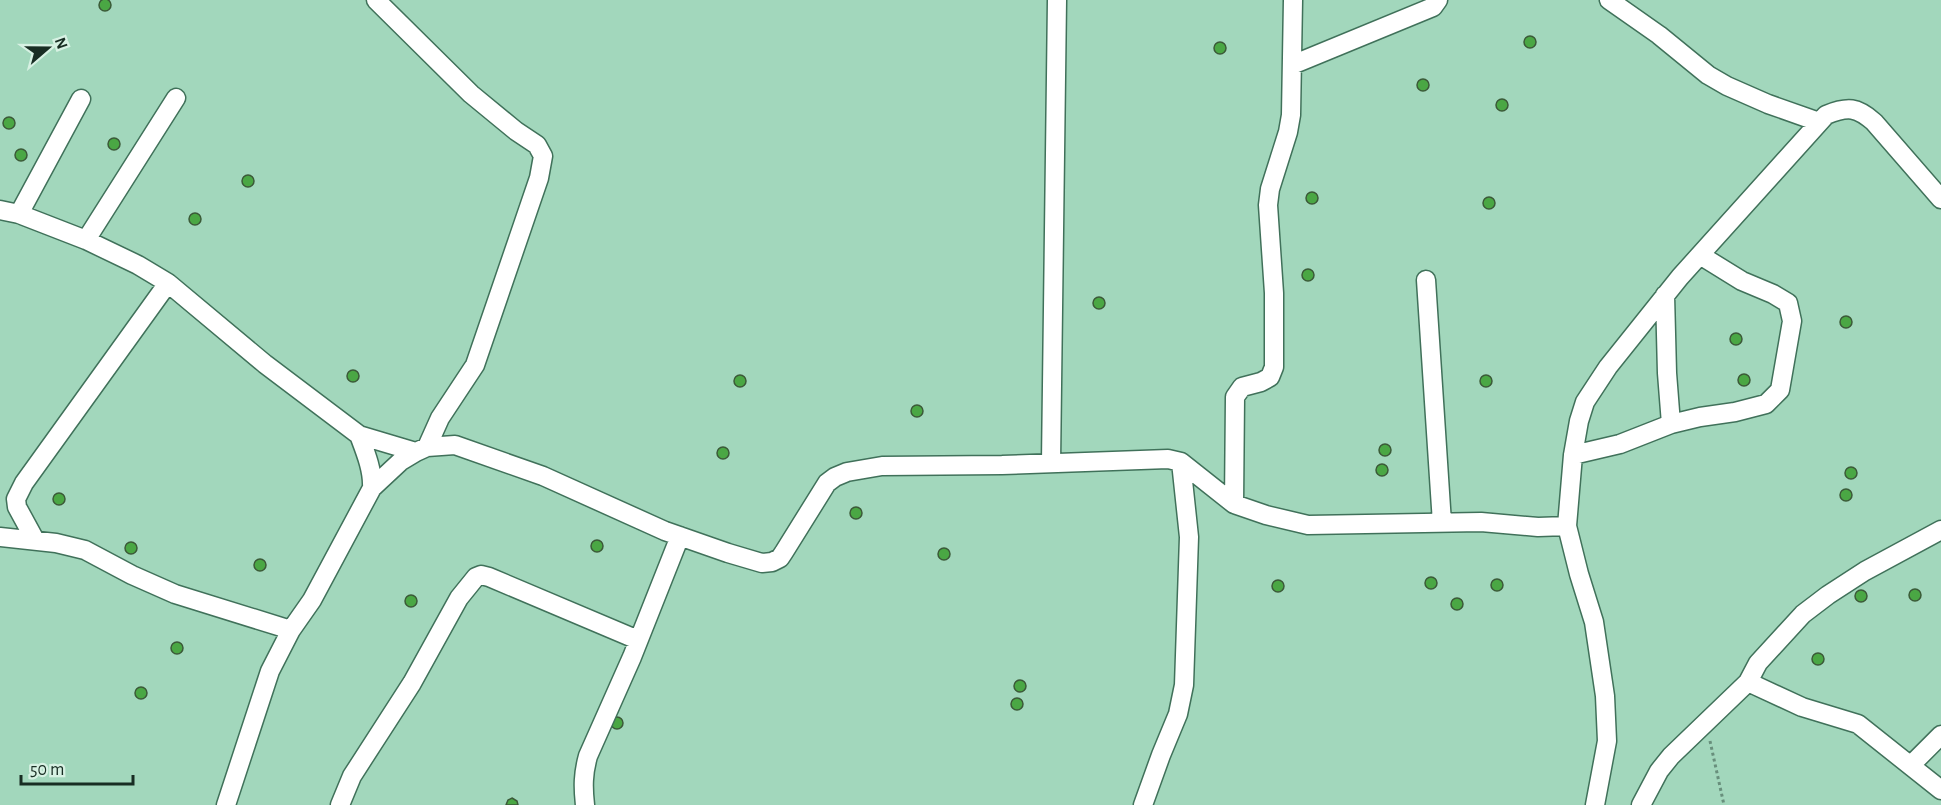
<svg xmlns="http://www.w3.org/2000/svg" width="1941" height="805" font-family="'Alegreya Sans',sans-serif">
  <rect width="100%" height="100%" fill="#a2d7bc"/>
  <path fill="#4aa744" stroke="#3b5a38" stroke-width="1.5" d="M99 5a6 6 0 1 1 12 0a6 6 0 1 1-12 0Z
    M1524 42a6 6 0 1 1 12 0a6 6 0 1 1-12 0Z
    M1214 48a6 6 0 1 1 12 0a6 6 0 1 1-12 0Z
    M1417 85a6 6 0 1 1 12 0a6 6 0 1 1-12 0Z
    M1496 105a6 6 0 1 1 12 0a6 6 0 1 1-12 0Z
    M3 123a6 6 0 1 1 12 0a6 6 0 1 1-12 0Z
    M108 144a6 6 0 1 1 12 0a6 6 0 1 1-12 0Z
    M15 155a6 6 0 1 1 12 0a6 6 0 1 1-12 0Z
    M242 181a6 6 0 1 1 12 0a6 6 0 1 1-12 0Z
    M1306 198a6 6 0 1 1 12 0a6 6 0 1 1-12 0Z
    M1483 203a6 6 0 1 1 12 0a6 6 0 1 1-12 0Z
    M189 219a6 6 0 1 1 12 0a6 6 0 1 1-12 0Z
    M1302 275a6 6 0 1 1 12 0a6 6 0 1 1-12 0Z
    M1093 303a6 6 0 1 1 12 0a6 6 0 1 1-12 0Z
    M1840 322a6 6 0 1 1 12 0a6 6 0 1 1-12 0Z
    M1730 339a6 6 0 1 1 12 0a6 6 0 1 1-12 0Z
    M347 376a6 6 0 1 1 12 0a6 6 0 1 1-12 0Z
    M1738 380a6 6 0 1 1 12 0a6 6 0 1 1-12 0Z
    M1480 381a6 6 0 1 1 12 0a6 6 0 1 1-12 0Z
    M734 381a6 6 0 1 1 12 0a6 6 0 1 1-12 0Z
    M911 411a6 6 0 1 1 12 0a6 6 0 1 1-12 0Z
    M1379 450a6 6 0 1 1 12 0a6 6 0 1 1-12 0Z
    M717 453a6 6 0 1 1 12 0a6 6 0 1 1-12 0Z
    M1376 470a6 6 0 1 1 12 0a6 6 0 1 1-12 0Z
    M1845 473a6 6 0 1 1 12 0a6 6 0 1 1-12 0Z
    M1840 495a6 6 0 1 1 12 0a6 6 0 1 1-12 0Z
    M53 499a6 6 0 1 1 12 0a6 6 0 1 1-12 0Z
    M850 513a6 6 0 1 1 12 0a6 6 0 1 1-12 0Z
    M591 546a6 6 0 1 1 12 0a6 6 0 1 1-12 0Z
    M125 548a6 6 0 1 1 12 0a6 6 0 1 1-12 0Z
    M938 554a6 6 0 1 1 12 0a6 6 0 1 1-12 0Z
    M254 565a6 6 0 1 1 12 0a6 6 0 1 1-12 0Z
    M1425 583a6 6 0 1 1 12 0a6 6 0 1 1-12 0Z
    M1491 585a6 6 0 1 1 12 0a6 6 0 1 1-12 0Z
    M1272 586a6 6 0 1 1 12 0a6 6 0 1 1-12 0Z
    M1909 595a6 6 0 1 1 12 0a6 6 0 1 1-12 0Z
    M1855 596a6 6 0 1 1 12 0a6 6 0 1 1-12 0Z
    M405 601a6 6 0 1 1 12 0a6 6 0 1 1-12 0Z
    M1451 604a6 6 0 1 1 12 0a6 6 0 1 1-12 0Z
    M171 648a6 6 0 1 1 12 0a6 6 0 1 1-12 0Z
    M1812 659a6 6 0 1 1 12 0a6 6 0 1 1-12 0Z
    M1014 686a6 6 0 1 1 12 0a6 6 0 1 1-12 0Z
    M135 693a6 6 0 1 1 12 0a6 6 0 1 1-12 0Z
    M1011 704a6 6 0 1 1 12 0a6 6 0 1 1-12 0Z
    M611 723a6 6 0 1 1 12 0a6 6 0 1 1-12 0Z
    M512 798 517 801 518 805H506L508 800Z"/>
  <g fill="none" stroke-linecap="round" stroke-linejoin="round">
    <g stroke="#40715a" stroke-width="21">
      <path id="minor" d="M376 0 471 94 516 131 537 145 543 156 539 178 475 365 440 418 427 447
        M1609 0 1659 35 1708 75 1727 86 1768 104 1819 122
        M1292 65 1433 7 1438 0
        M0 210 19 214 86 240 138 265 168 283 265 364 359 435C365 451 373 470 372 488L312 600 291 630 270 671 226 805
        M19 214 81 99
        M86 240 176 98
        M1426 280 1442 523
        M1665 295 1667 373 1671 424
        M359 435 416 452
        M1573 455 1620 444 1671 424 1700 417 1735 412 1766 404 1780 390 1792 321 1788 303 1773 294 1742 281 1700 255
        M1051 463 1057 0
        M372 488 401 461 416 452 427 447 455 445 543 476 665 531 728 553 762 563 772 562 780 558 784 552 827 483 835 477 847 472 882 466 1002 465 1168 459 1181 462 1234 504 1266 515 1308 525 1481 522 1538 527 1567 526 1573 455 1579 421 1585 402 1608 367 1680 277 1826 115C1848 106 1857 107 1874 122L1941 199
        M1234 504 1235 397 1242 387 1261 382 1270 377 1274 367V293L1268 205 1270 189 1288 132 1291 115 1293 0
        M1567 526 1579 574 1594 622 1605 696 1607 741 1595 805
        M0 537 56 543 85 550 132 575 175 594 291 630
        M35 540 17 507 16 499 24 483 168 283
        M1748 682 1802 707 1858 724 1941 790
        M1911 765 1941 735
        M340 805 352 776 412 683 459 598 476 577 481 575 489 577 638 640
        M585 805C583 787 583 774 588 756L632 657 680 536
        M1143 805 1161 755 1178 714 1184 685 1189 537 1181 462
        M1641 805 1659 771 1671 756 1748 682 1758 663 1803 614 1828 595 1865 571 1941 530"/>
    </g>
    <path stroke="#688f7c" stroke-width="3" stroke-dasharray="3 3" stroke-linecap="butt" d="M1710 741 1724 805"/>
    <use href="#minor" stroke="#fff" stroke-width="18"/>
  </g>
  <g transform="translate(48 48) rotate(70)" stroke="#d7f1e3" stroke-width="4.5" paint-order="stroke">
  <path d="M0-4.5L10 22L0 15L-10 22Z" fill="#182d23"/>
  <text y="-9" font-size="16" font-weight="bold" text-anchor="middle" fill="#182d23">N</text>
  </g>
  <path d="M21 775v9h112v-9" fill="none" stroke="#182d23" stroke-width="3"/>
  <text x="30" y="775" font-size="18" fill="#182d23" stroke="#d7f1e3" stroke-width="4.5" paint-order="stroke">50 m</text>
</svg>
